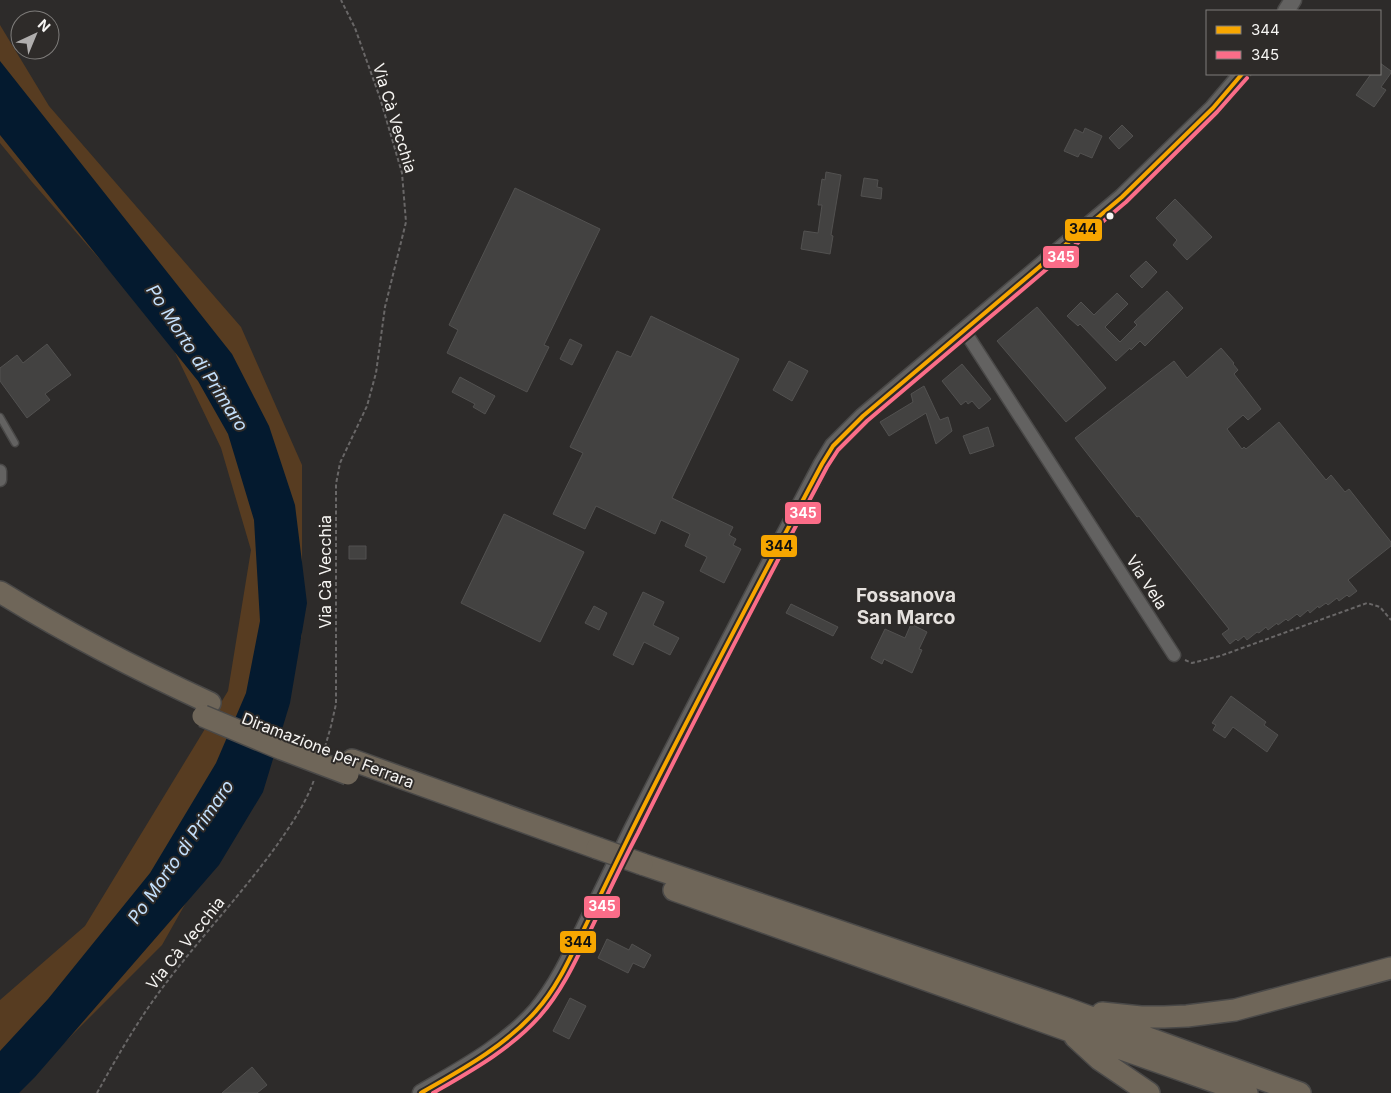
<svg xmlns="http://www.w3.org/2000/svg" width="1391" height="1093" font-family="Inter,sans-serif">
  <rect width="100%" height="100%" fill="#2d2b2a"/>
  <path fill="#573c21" d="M0 25 49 106 241 327 302 465V635L270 754 162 945 14 1093H0V1000L85 926 228 691 251 550 221 448 167 336 32 182 0 143Z"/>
  <path fill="#041a2f" d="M0 61 232 354 269 426 295 505 307 603 290 703 263 792 219 865 35 1077 19 1093H0V1051L48 999 150 873 216 763 246 693 260 621 254 520 228 434 198 381 0 135Z"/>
  <path fill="#434241" stroke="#525150" d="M1380 63 1391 71V73L1381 87 1386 90 1374 107 1356 95 1371 74H1380Z
    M1122 125 1133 136 1119 149 1109 138Z
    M1085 128 1102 136 1092 158 1080 153 1078 157 1064 151 1075 129 1083 133Z
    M826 172 841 175 831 235 833 236 830 254 801 249 804 231 818 233 822 205H818L822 179 825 180Z
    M864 178 878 180 877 187 882 188 881 199 861 196Z
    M515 188 600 229 544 345 549 347 527 392 447 353 458 330 449 325Z
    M1175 199 1212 237 1187 260 1173 245 1177 240 1156 218Z
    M1146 261 1157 272 1142 288 1130 276Z
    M1167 291 1183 308 1145 346 1140 341 1131 350 1130 348 1116 361 1080 324 1078 326 1067 316 1081 302 1094 315 1117 293 1128 304 1105 327 1120 342 1137 325 1134 322Z
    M1037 307 1106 388 1066 422 997 341Z
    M651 316 739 359 672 498 733 527 729 535 736 539 733 545 741 549 724 583 700 571 707 557 685 546 690 534 661 520 655 534 596 506 585 529 553 514 583 453 570 447 617 351 631 357Z
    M570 339 582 345 572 365 560 359Z
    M47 344 71 375 45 394 50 400 27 418 0 381V368L17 355 23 363Z
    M1221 348 1234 363 1233 364 1238 370 1234 374 1261 409 1248 420 1243 415 1227 429 1242 449 1244 447 1246 449 1279 422 1326 480 1331 475 1345 492 1349 489 1391 542V546L1348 580 1357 591 1349 597 1347 595 1339 601 1337 598 1328 605 1326 603 1319 608 1318 606 1310 613 1308 610 1300 617 1297 614 1288 621 1286 619 1278 625 1277 623 1268 630 1266 627 1259 633 1257 632 1247 640 1244 636 1238 641 1236 639 1230 644 1222 634 1229 629 1139 516 1137 517 1075 438 1174 361 1187 378Z
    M789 361 808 371 792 401 773 390Z
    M962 364 991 399 979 409 972 401 968 404 966 401 961 405 942 381Z
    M460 377 495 396 485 414 473 407 475 404 452 392Z
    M924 386 940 420 948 417 952 431 936 444 926 413 889 436 880 422 913 402 911 394Z
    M988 427 994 446 970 454 963 436Z
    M504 514 584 552 540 642 461 603Z
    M349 546H366V559H349Z
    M643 592 664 602 653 625 679 638 670 655 644 642 633 665 613 655Z
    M791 604 838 627 833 636 786 613Z
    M594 606 607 613 599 630 585 623Z
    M911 624 927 632 919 649 922 650 912 673 884 659 882 664 871 658 885 629 905 638Z
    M1231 696 1266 722 1264 725 1278 735 1267 752 1233 727 1225 738 1213 730 1216 725 1212 723Z
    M607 939 629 950 632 944 651 955 644 968 633 963 628 973 598 958Z
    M570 998 586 1006 569 1039 553 1031Z
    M252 1067 267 1085 257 1093H222Z"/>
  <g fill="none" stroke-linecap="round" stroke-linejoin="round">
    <g stroke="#4a4948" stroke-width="9">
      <path id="service" d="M0 417 15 443"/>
    </g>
    <g stroke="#4a4948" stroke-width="15">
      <path id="minor" d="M964 330 1174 655
        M0 471V480"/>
    </g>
    <g stroke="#4a4948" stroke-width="19">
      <path id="secondary" d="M1286 11 1293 0
        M421 1093C462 1069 504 1047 536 1011 556 987 570 958 584 929 600 896 616 863 632 830 694 707 758 585 822 464L833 446 863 416 1122 197 1213 108 1242 74"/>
    </g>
    <g stroke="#4a4948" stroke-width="24">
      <path id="motorway" d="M0 592C68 634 138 670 210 703
        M352 760 597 848
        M642 864 1068 1009 1300 1093
        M674 890 1070 1031 1247 1093
        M1102 1013 1141 1017H1164L1187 1016 1235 1010 1391 968
        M1075 1037 1099 1059 1149 1093"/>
    </g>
    <path stroke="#696767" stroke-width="2" stroke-dasharray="4 2.5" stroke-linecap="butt" d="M1185 660 1192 663 1220 656 1367 603 1380 607 1391 620
      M325 747 331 726 336 704V484L340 463 367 406 376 373 385 307 406 222 402 173 380 98 355 28 341 0
      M97 1093C117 1057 138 1020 163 987 199 939 241 895 277 845 291 825 306 803 314 780"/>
    <use href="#service" stroke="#636261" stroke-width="6"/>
    <use href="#minor" stroke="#636261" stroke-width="12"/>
    <use href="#secondary" stroke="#636261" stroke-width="16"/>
    <use href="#motorway" stroke="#6f6659" stroke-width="21"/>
    <g stroke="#4a4948" stroke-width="24" stroke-linecap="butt">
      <path id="motorway-bridge" d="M203 716 282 749 348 774
        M597 848 642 864"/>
    </g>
    <use href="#motorway-bridge" stroke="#6f6659" stroke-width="21"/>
    <g stroke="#2e2b29" stroke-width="8">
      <path id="bus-1" d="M421 1093C461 1070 504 1047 536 1011 557 988 570 958 584 929 600 896 616 863 632 830 693 707 758 585 822 464L833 446 863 416 1122 197 1213 108 1242 74"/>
    </g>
    <g stroke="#2e2b29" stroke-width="8">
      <path id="bus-2" d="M433 1093C471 1071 511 1049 540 1016 562 991 576 960 590 931 606 898 621 865 638 833 699 710 763 588 827 467L838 450 867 421 1126 202 1217 112 1247 78"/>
    </g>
    <use href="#bus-1" stroke="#f7a600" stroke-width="4"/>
    <use href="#bus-2" stroke="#fb6d88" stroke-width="4"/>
  </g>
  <circle fill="#f6f5f3" stroke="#2e2b29" stroke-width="2" cx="1110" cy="216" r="4.5"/>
  <g text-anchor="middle" stroke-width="4" stroke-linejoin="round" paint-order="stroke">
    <g font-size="16" fill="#f6f5f3" stroke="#2e2b29">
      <text transform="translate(395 118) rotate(73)" y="6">Via Cà Vecchia</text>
      <text transform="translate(325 572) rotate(-90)" y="6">Via Cà Vecchia</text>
      <text transform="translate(1147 582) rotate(57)" y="6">Via Vela</text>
      <text transform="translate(328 750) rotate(21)" y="6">Diramazione per Ferrara</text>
      <text transform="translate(185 943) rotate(-51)" y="6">Via Cà Vecchia</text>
    </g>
    <g font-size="18" font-style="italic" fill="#c5e1fd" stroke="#2e2b29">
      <text transform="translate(197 358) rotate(57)" y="6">Po Morto di Primaro</text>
      <text transform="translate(181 852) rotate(-55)" y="6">Po Morto di Primaro</text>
    </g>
    <g font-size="19" font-weight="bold" fill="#e5e1de" stroke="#2e2b29">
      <text x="906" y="602">Fossanova<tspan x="906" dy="22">San Marco</tspan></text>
    </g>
  </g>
  <g stroke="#2e2b29" stroke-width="2">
    <rect x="1064" y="218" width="39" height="24" rx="5" fill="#f7a600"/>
    <rect x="1042" y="245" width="38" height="24" rx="5" fill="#fb6d88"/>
    <rect x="784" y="501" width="38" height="24" rx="5" fill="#fb6d88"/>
    <rect x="760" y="534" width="38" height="24" rx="5" fill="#f7a600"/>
    <rect x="583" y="895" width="38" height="24" rx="5" fill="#fb6d88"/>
    <rect x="559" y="930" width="38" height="24" rx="5" fill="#f7a600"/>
  </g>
  <g font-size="14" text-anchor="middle" font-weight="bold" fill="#fff">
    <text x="1061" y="262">345</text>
    <text x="803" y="518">345</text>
    <text x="602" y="911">345</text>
  </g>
  <g font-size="14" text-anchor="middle" font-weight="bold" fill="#111">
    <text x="1083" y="234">344</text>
    <text x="779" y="551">344</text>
    <text x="578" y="947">344</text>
  </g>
  <rect x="1206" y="10" width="175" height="65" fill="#2e2b29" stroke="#7e7c7a"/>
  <rect x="1216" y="26" width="25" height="8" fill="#f7a600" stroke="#7e7c7a"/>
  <text x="1251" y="35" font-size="15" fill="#f6f5f3">344</text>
  <rect x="1216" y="51" width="25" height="8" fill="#fb6d88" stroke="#7e7c7a"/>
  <text x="1251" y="60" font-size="15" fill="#f6f5f3">345</text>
  <g transform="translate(35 35) rotate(44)"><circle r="24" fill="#2e2b29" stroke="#7e7c7a"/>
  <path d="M0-4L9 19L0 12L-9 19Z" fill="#b0aead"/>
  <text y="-8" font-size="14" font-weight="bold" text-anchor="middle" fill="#f6f5f3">N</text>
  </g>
</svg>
